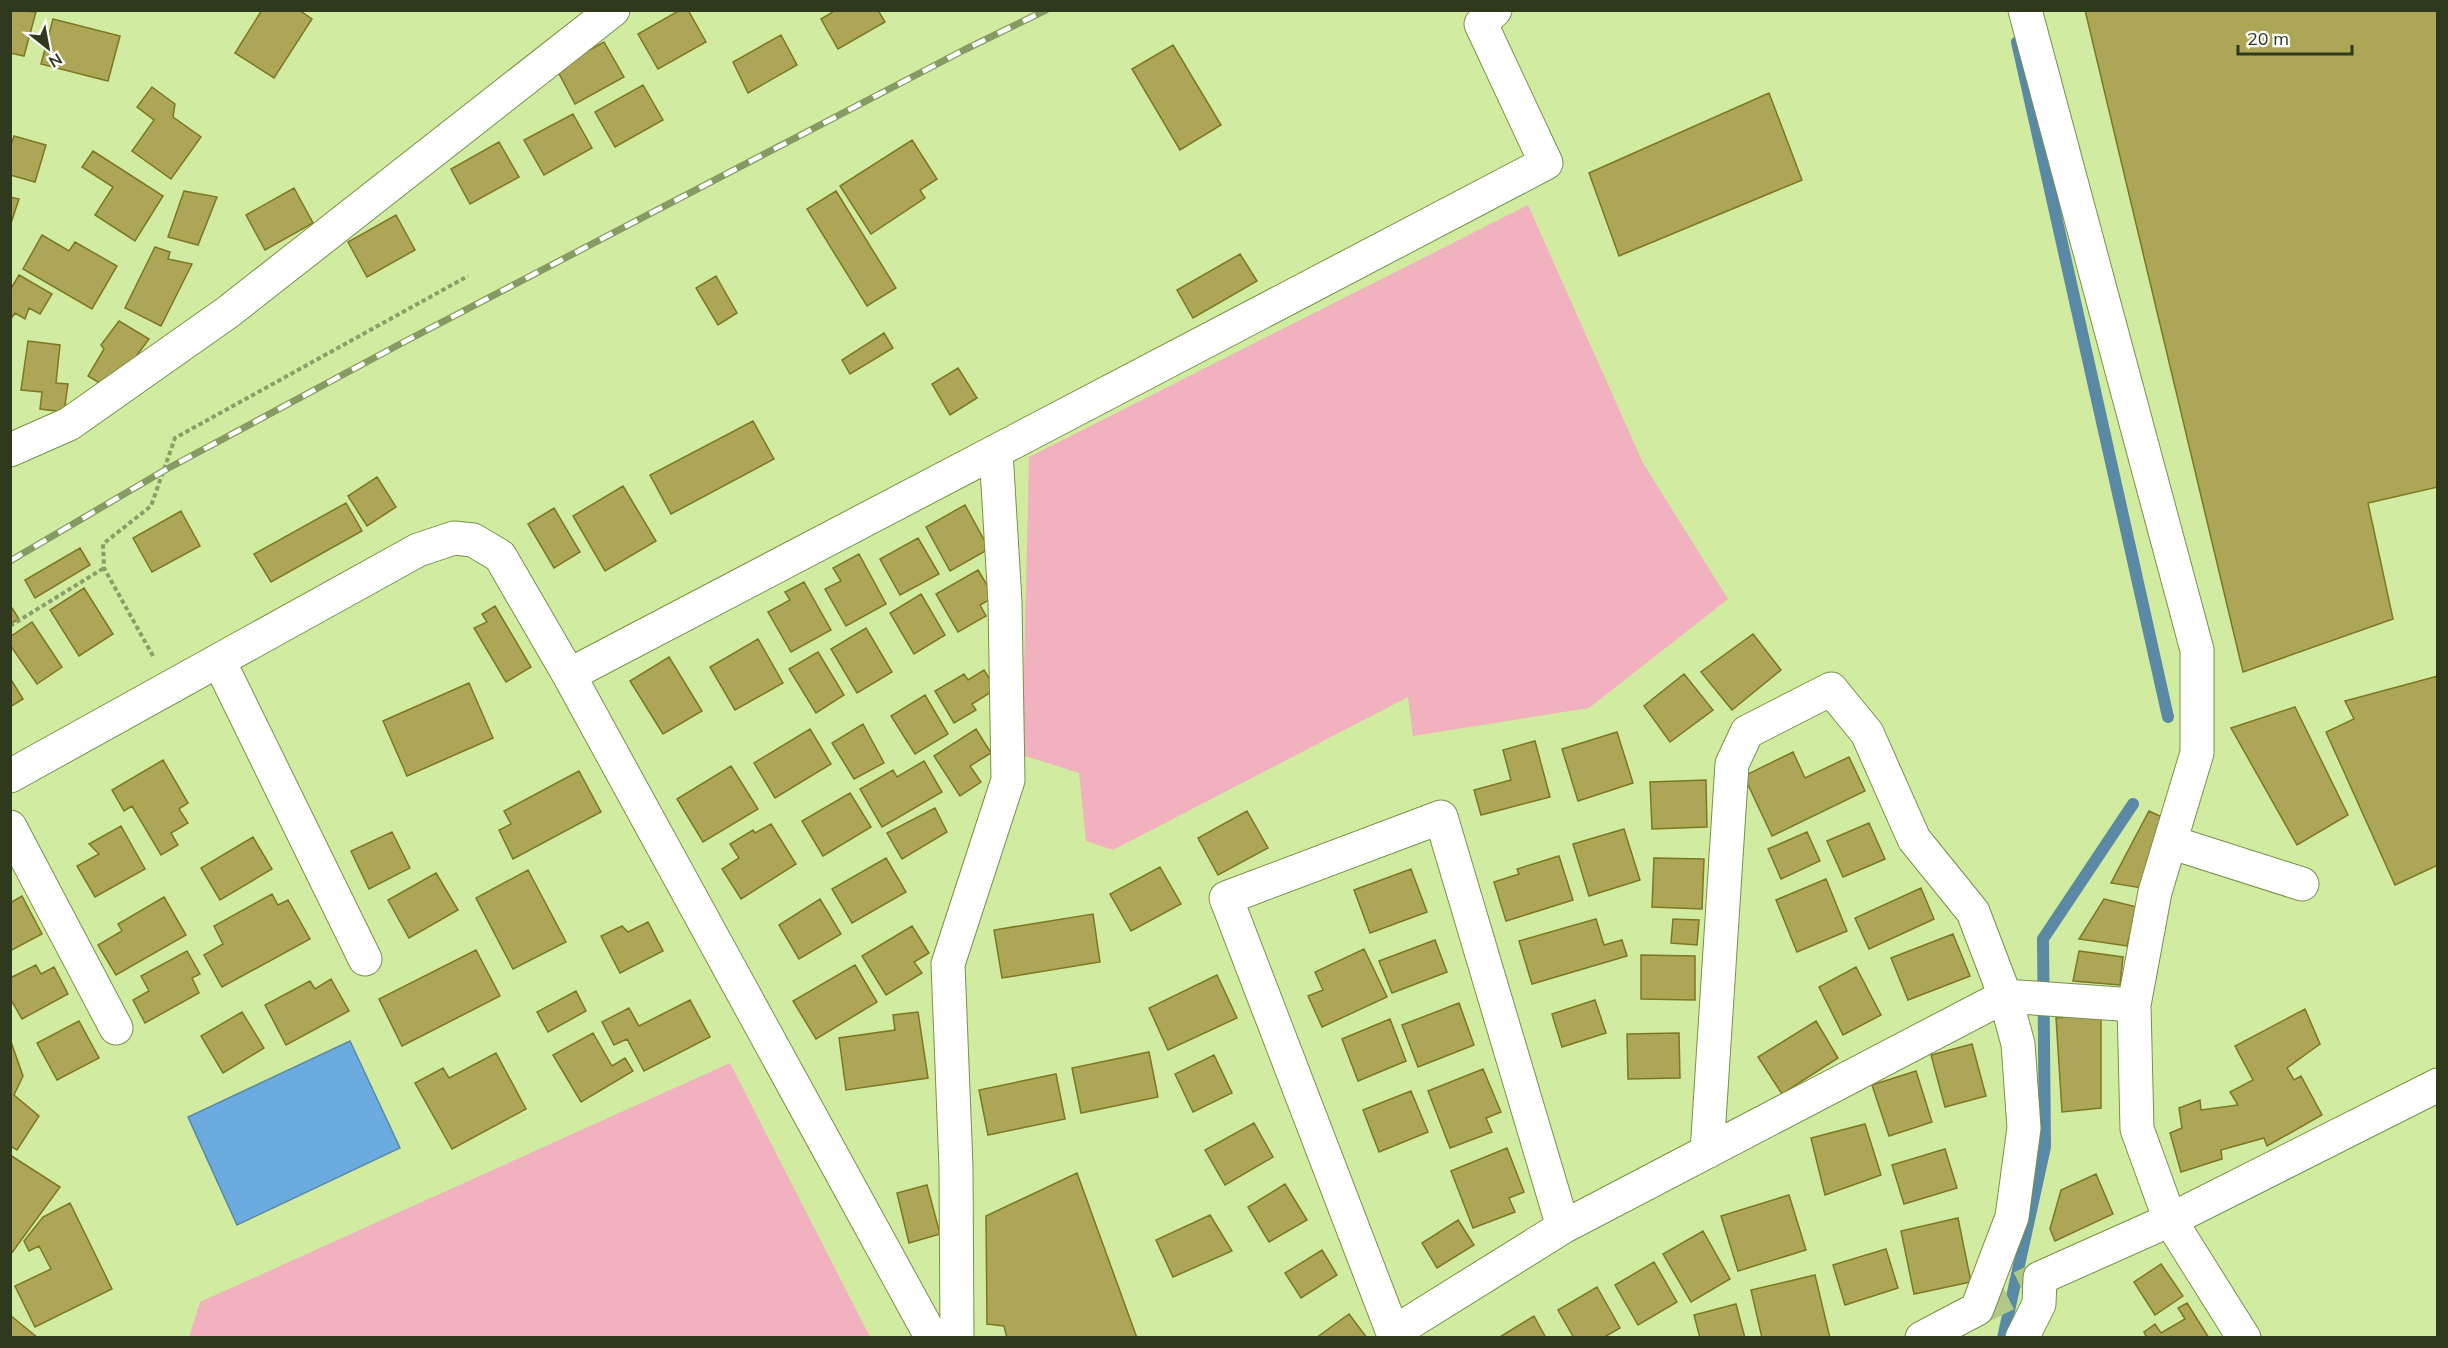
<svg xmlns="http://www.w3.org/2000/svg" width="2448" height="1348" font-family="Mulish,sans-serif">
  <rect width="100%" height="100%" fill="#d1eca1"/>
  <path fill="#f1b1be" d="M1528 205 1643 463 1728 599 1589 708 1413 736 1408 697 1113 850 1086 841 1079 773 1022 755 1029 457Z
    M730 1063 870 1337H189L200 1302Z"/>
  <path fill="#6babe0" stroke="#5989a5" stroke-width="1.5" d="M350 1041 400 1148 237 1225 188 1117Z"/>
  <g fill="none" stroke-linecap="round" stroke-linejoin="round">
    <path stroke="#5989a5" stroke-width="12" d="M2017 42 2168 717
      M2003 1338 2045 1147 2043 939 2133 804"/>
  </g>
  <path fill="#aca656" stroke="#7d7724" stroke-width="1.5" d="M10 10 36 12 24 56 10 53Z
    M262 10H299L312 19 274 78 235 53Z
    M680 10H688L706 42 658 69 638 34Z
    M836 10H878L885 22 838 49 821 19Z
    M2085 10H2438V487L2368 503 2393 619 2243 672Z
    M53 19 120 36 108 81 41 64Z
    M781 35 797 65 748 93 733 62Z
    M604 42 624 77 575 104 556 68Z
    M1173 45 1221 125 1180 150 1132 69Z
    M643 85 663 120 615 147 595 112Z
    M152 87 175 104 173 117 201 137 171 179 132 151 154 120 137 107Z
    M1769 93 1802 180 1619 256 1589 173Z
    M573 114 592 148 544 175 524 140Z
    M14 136 46 145 35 182 10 175V148Z
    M912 140 937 179 920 190 925 198 871 234 840 186Z
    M499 142 519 177 470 204 451 169Z
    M93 151 163 196 135 241 95 215 113 187 82 167Z
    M294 188 313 223 265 250 246 215Z
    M184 191 217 197 198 245 168 237Z
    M836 191 896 288 867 306 807 209Z
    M10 197 19 199 10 226Z
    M396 215 415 250 367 277 348 242Z
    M42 235 69 251 75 242 117 266 92 309 23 269Z
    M155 247 170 252 168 259 192 264 161 326 125 308Z
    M1240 254 1257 281 1193 318 1177 290Z
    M19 275 52 294 40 314 29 308 25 319 15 313 10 320V290Z
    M716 276 737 313 718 325 696 288Z
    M119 321 149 339 111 390 88 376 104 349 101 345Z
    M884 333 893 348 850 374 842 360Z
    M28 341 60 345 56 383 68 384 64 412 40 409 42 392 21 390Z
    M958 368 977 398 950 415 932 384Z
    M753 421 774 459 671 514 650 475Z
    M377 477 396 507 367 526 348 496Z
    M623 486 656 541 605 571 573 516Z
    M346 503 362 531 271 582 254 554Z
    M965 505 989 549 950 571 926 527Z
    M554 508 580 552 554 568 528 524Z
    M181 511 200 546 152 572 133 538Z
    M918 538 939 574 900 595 880 559Z
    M80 548 90 565 35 598 25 580Z
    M859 554 886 604 846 626 825 589 841 581 833 568Z
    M978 570 994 597 980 605 986 616 958 632 936 594Z
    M804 582 831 630 791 652 768 612 790 600 785 592Z
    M84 588 113 634 79 656 50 610Z
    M921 594 945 635 914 654 890 613Z
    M10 605 19 619 10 624Z
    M495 606 531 667 506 682 474 628 487 622 482 614Z
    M32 622 62 667 37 684 10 645V637Z
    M866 628 892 672 857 693 831 649Z
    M1753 634 1781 670 1732 710 1701 672Z
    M758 639 783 683 735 710 710 667Z
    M818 652 844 695 816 713 789 669Z
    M669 657 702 711 663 734 630 681Z
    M984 670 996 689 972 704 976 710 954 723 935 691 964 674 968 680Z
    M1684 674 1713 710 1670 742 1644 706Z
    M2438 676V865L2395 885 2326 732 2354 719 2345 701Z
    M10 678 23 699 10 707Z
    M469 683 493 738 407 776 383 721Z
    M925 695 948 734 915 754 891 716Z
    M2295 707 2348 815 2297 845 2231 728Z
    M863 724 884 763 854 779 832 743Z
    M810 729 831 764 775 798 754 763Z
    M976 729 991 753 970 766 981 782 960 796 934 756Z
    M1617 732 1633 783 1578 801 1562 749Z
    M1535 741 1550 797 1481 815 1474 790 1511 780 1503 750Z
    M1793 752 1805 778 1849 757 1865 791 1772 836 1744 776Z
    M163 760 188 803 179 809 188 823 171 833 178 845 161 855 132 806 124 811 112 790Z
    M924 761 942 792 882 827 860 789 893 770 897 777Z
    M731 766 758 809 703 842 677 799Z
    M579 771 601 812 513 859 499 830 511 824 504 811Z
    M1706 780 1707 827 1652 829 1650 782Z
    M850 793 871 827 823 856 802 821Z
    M935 808 947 832 902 859 887 833Z
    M1247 811 1268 848 1218 875 1198 838Z
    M2149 811 2164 818 2142 888 2111 883Z
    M1869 823 1885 859 1843 877 1827 841Z
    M771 824 796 864 741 899 722 869 739 858 730 844 753 830 755 833Z
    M121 826 145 869 95 897 77 866 99 854 89 844Z
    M1624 829 1640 880 1589 896 1573 844Z
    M392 832 410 868 369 889 351 851Z
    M1807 832 1820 861 1781 879 1768 849Z
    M253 837 272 869 220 900 201 868Z
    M1559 856 1573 900 1506 921 1494 882 1519 874 1517 869Z
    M886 858 906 892 852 923 832 889Z
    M1654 858 1704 859 1702 909 1652 907Z
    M1160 867 1181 904 1131 931 1110 894Z
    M1411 869 1427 912 1370 933 1354 890Z
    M528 870 566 942 513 969 476 898Z
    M436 873 458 910 409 938 388 900Z
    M1826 879 1847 931 1797 952 1776 900Z
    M1921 888 1934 919 1869 949 1855 918Z
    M272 894 278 905 288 900 310 939 222 987 204 955 223 944 214 926Z
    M22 896 42 934 10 951V903Z
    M164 897 186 935 116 975 98 945 122 931 118 924Z
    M820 899 841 934 799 959 779 925Z
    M2104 899 2137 907 2127 946 2079 939Z
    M1093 914 1100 962 1002 978 994 930Z
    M1596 919 1604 945 1622 940 1627 956 1532 984 1519 941Z
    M1673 919 1699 920 1697 945 1671 943Z
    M648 922 663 951 620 973 601 936 622 926 628 932Z
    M912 926 929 953 914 962 922 973 886 995 862 956Z
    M1953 934 1970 976 1908 1000 1891 958Z
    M1435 940 1447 972 1392 993 1379 961Z
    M1364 949 1387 997 1322 1027 1308 996 1323 990 1315 972Z
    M476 950 500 996 402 1046 379 999Z
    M187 951 200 974 192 978 199 993 145 1023 133 1000 149 991 141 976Z
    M2079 951 2123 957 2120 985 2073 981Z
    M1641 955 1695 956V1000L1641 999Z
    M36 965 41 974 54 967 68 994 22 1019 10 998V978Z
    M855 965 877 1002 816 1039 793 1001Z
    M1856 967 1881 1015 1843 1035 1819 987Z
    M1217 975 1237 1018 1168 1050 1149 1008Z
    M331 979 349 1011 286 1045 265 1005 310 981 315 989Z
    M576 991 586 1011 548 1032 537 1012Z
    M690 1000 710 1037 644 1071 627 1039 614 1045 602 1022 629 1008 639 1026Z
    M1595 1000 1606 1033 1562 1047 1552 1014Z
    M1459 1003 1474 1045 1418 1067 1402 1025Z
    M2305 1009 2320 1044 2287 1068 2294 1080 2301 1076 2322 1115 2267 1146 2264 1138 2221 1150 2222 1159 2181 1172 2170 1133 2182 1128 2179 1108 2200 1100 2201 1110 2238 1105 2230 1092 2253 1080 2235 1046Z
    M242 1012 264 1048 223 1073 201 1036Z
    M918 1012 928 1078 846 1090 839 1038 895 1030 893 1015Z
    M2101 1013V1108L2062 1112 2056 1018Z
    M1390 1019 1406 1061 1358 1081 1342 1039Z
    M79 1021 99 1058 57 1080 37 1043Z
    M1816 1021 1838 1058 1782 1094 1758 1057Z
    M593 1033 612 1066 625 1058 633 1071 581 1102 553 1055Z
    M1679 1033 1680 1078 1628 1079 1627 1034Z
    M10 1039 23 1076 14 1095 39 1116 17 1150 10 1146Z
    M1972 1044 1986 1096 1945 1107 1931 1055Z
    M1149 1052 1158 1097 1081 1113 1072 1068Z
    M496 1053 526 1109 452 1149 415 1083 443 1068 449 1078Z
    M1214 1055 1232 1093 1193 1112 1175 1074Z
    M1483 1069 1501 1112 1486 1118 1492 1132 1450 1148 1428 1091Z
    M1916 1071 1932 1122 1889 1136 1872 1085Z
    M1056 1074 1065 1119 988 1135 979 1090Z
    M1411 1091 1428 1132 1379 1152 1363 1110Z
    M1254 1123 1273 1157 1225 1185 1205 1150Z
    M1865 1124 1881 1175 1825 1195 1811 1138Z
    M1507 1148 1524 1192 1509 1198 1515 1212 1473 1228 1451 1171Z
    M1945 1149 1957 1188 1904 1204 1892 1165Z
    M10 1155 60 1187 11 1254H10Z
    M1077 1173 1137 1338H1007L1004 1326 987 1324 986 1216Z
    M2096 1174 2113 1214 2055 1241 2050 1229 2061 1190Z
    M1285 1184 1307 1220 1269 1242 1248 1207Z
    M927 1185 940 1234 909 1243 897 1193Z
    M1789 1195 1806 1250 1738 1271 1721 1216Z
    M70 1203 112 1289 35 1327 15 1286 51 1269 39 1246 29 1251 24 1241 43 1217Z
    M1210 1215 1232 1251 1173 1277 1156 1240Z
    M1958 1218 1971 1282 1914 1294 1901 1231Z
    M1458 1220 1474 1245 1437 1268 1422 1243Z
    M1703 1231 1730 1279 1691 1302 1663 1254Z
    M1886 1249 1898 1288 1845 1305 1833 1265Z
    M1322 1250 1337 1275 1301 1298 1285 1273Z
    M1654 1262 1677 1302 1638 1325 1615 1285Z
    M2161 1264 2183 1296 2155 1315 2134 1282Z
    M1815 1275 1830 1338H1762L1751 1290Z
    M1597 1287 1620 1328 1603 1338H1574L1558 1310Z
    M2187 1303 2209 1338H2147L2144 1332 2155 1324 2161 1333 2185 1319 2178 1308Z
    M1736 1304 1745 1338H1700L1694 1315Z
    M1349 1314 1367 1338H1316Z
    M10 1315 38 1338H10Z
    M1534 1316 1546 1338H1498Z"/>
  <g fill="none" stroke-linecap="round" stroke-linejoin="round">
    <path stroke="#b1c886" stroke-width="33" stroke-dasharray="33 16" stroke-linecap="butt" d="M1977 1309 2040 1278"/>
    <g stroke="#79914a" stroke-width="35">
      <path id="minor" d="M2025 10 2197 650V753L2155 892 2134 1005 2137 1129 2170 1220 2244 1338
        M10 450 69 424 228 312 613 10
        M219 661 365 959
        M569 675 1546 163 1481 24 1495 10
        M10 776 418 550 454 538 473 540 500 556 569 675 932 1338
        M10 827 116 1028
        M2170 842 2302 884
        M1707 1152 1732 764 1747 732 1831 689 1867 733 1914 839 1973 912 2005 996 2018 1044 2024 1128 2012 1217 1977 1309 1922 1338
        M1393 1333 1563 1227 2005 996 2134 1005
        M957 1338 956 1167 948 964 1008 780 1005 602 996 452
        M1395 1338 1226 898 1441 817 1563 1227
        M2022 1338 2039 1304 2040 1278 2170 1220 2438 1085"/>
    </g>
    <path stroke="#8b9e67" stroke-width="4" stroke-dasharray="4.5 3" stroke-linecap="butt" d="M10 626 104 568
      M153 656 104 568 103 544 151 506 175 438 468 276"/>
    <use href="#minor" stroke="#fff" stroke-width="33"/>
    <g stroke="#879a64" stroke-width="7">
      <path id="rail" d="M10 561 165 470 402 343 964 50 1046 10"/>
    </g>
    <use href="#rail" stroke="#fff" stroke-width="4.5" stroke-dasharray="14" stroke-linecap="butt"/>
  </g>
  <rect width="2448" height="1348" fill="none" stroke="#2f391b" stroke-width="24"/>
  <g transform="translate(48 48) rotate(149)" stroke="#ffffff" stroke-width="4.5" paint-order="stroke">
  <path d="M0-4.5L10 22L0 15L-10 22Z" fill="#2f391b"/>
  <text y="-9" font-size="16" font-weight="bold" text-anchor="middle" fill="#2f391b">N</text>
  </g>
  <path d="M2238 45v9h114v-9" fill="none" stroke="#2f391b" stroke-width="3"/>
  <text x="2247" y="45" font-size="18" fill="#2f391b" stroke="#ffffff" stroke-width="4.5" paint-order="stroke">20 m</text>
</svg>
